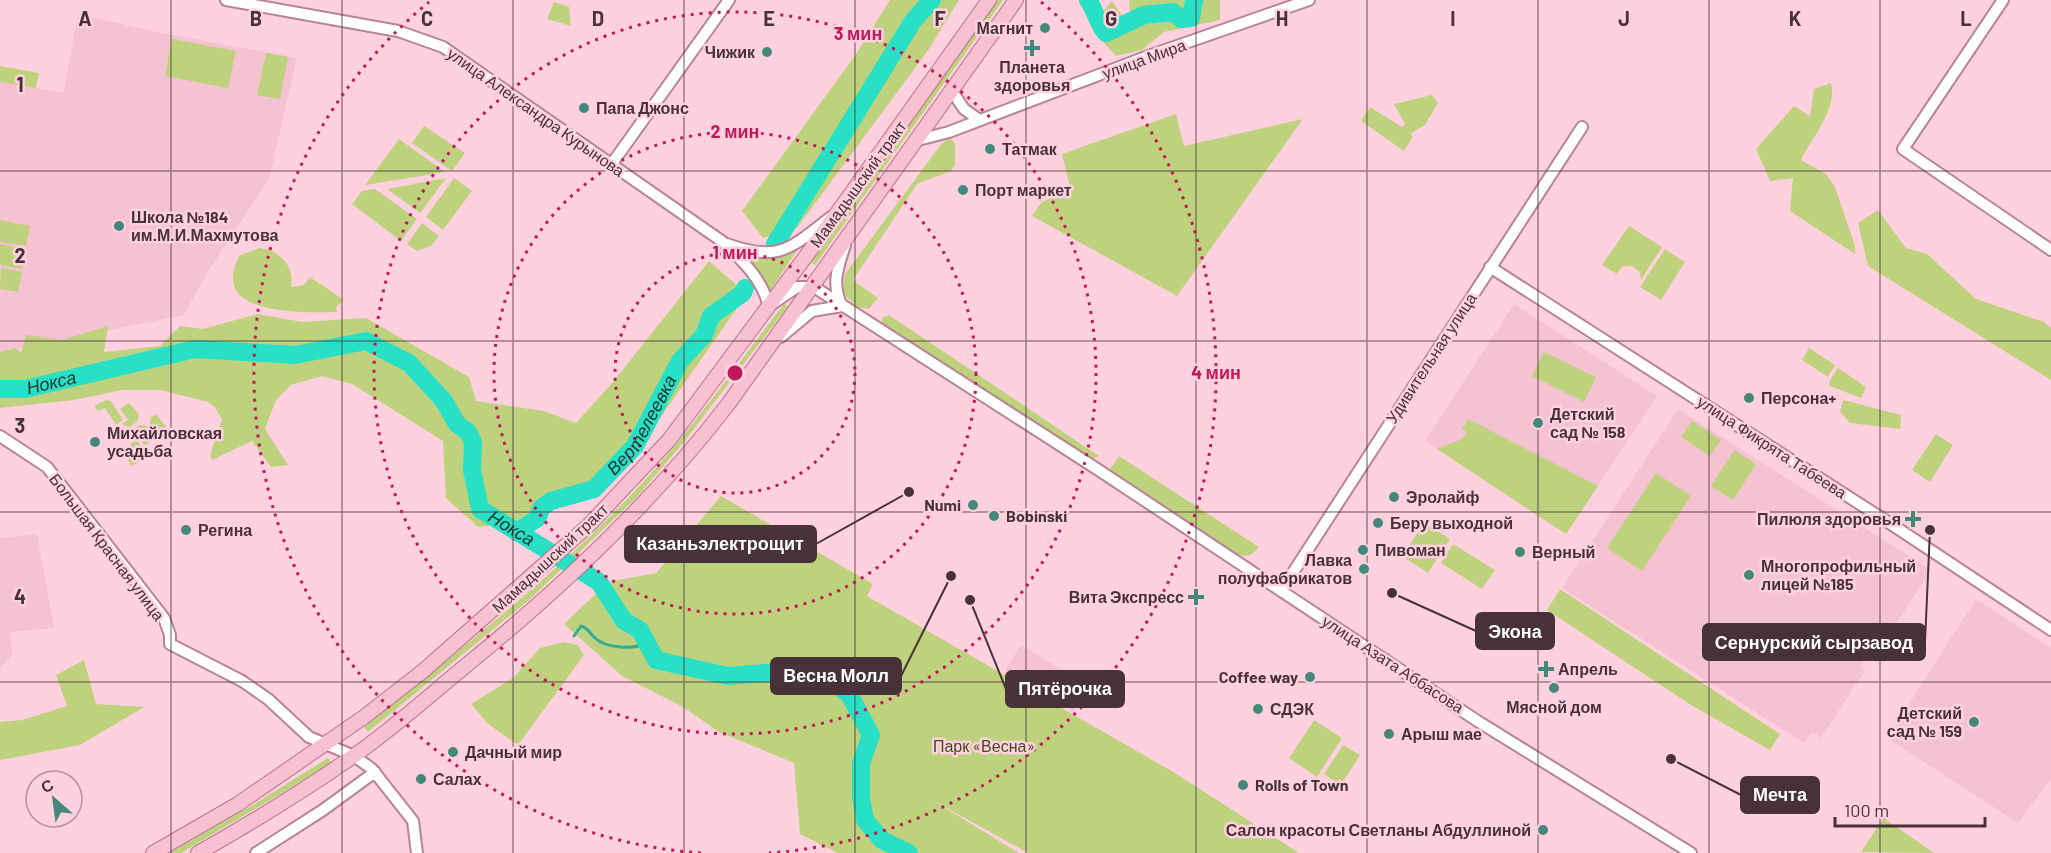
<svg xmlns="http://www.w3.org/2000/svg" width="2051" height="853" font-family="Barlow,sans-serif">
  <rect width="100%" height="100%" fill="#ffd1de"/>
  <path fill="#f5c2d1" d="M78 14 157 32 297 58 269 179 207 273 184 315 0 352V82L63 93Z
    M1514 304 1657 396 1566 534 1425 441Z
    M1678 409 1931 570 1880 648H1872L1866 657 1861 665 1864 672 1821 738 1813 732 1804 743 1562 588Z
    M37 534 54 628 10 632 12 655 0 667V538Z
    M1976 599 2051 648V779L2018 823 1887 738Z
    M1021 645 1089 686 1073 712 1005 670Z"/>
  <path fill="#bed27d" d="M890 0H959L929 49 797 228 763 238 742 211 854 57Z
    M997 0H1003L815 265 811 263Z
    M1129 0H1220V20L1164 32 1142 50 1116 56 1095 33 1099 16 1112 1 1122 15 1130 13Z
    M554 2 569 7 571 26 547 19Z
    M172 39 236 51 228 88 165 76Z
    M266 53 288 57 280 99 257 95Z
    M0 66 39 73 36 88 0 82Z
    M1831 83C1838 108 1812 138 1801 160L1826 174 1835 187 1855 246V254L1790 211 1793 178 1770 181 1756 149 1794 106 1810 116 1814 89Z
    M1432 95 1438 103 1425 125 1411 133 1412 138 1404 151 1361 121 1370 107 1402 127 1405 124 1394 104Z
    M1176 114 1184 146 1303 119 1177 296 1032 216 1041 203 1070 187 1062 154Z
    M424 126 465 153 452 171 412 143Z
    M951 138 955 144V165L951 171 917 184 853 280 878 298 869 309 857 307 843 293 845 274 942 143Z
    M399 139 445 172 365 185Z
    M446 178 420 213 387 189Z
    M454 178 472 191 443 230 426 217Z
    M375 189 417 219 401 241 352 204 362 191Z
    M1878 210 1906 248 1927 254 1976 299 2044 322 2051 328V380L1868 266 1858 223Z
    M0 220 30 226 26 246 0 242Z
    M422 223 439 236 431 246 417 251 407 244Z
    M1629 226 1662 247 1641 280 1640 272 1632 266 1622 267 1617 274 1602 265Z
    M802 243 769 292 743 257C766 259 783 256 802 243Z
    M0 244 26 249 22 269 0 265Z
    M260 248C280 250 295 267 291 287L304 285 310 277 344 300 336 307 337 312C302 313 206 316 240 255Z
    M1665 249 1685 262 1661 300 1640 287Z
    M709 261 747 294 639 448 585 500 541 506 511 524 478 527 446 498 443 441 352 384 322 376 291 385 276 400 265 429 288 465 271 467 252 441 212 460 210 455 222 420 215 407 208 402 160 390H122L74 400 0 408V352L16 348 21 353 26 335 62 340 108 326 104 352 160 346 180 326 203 329 257 314 303 322 366 318 469 377 476 401 544 411 576 423 613 382Z
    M1 268 22 272 18 292 0 289Z
    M784 304 788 306 683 443 637 497 529 600 368 732 364 727C456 653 549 581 631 495 687 437 734 368 784 304Z
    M889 315 1099 456 1092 459 1085 457 882 326V318Z
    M1809 348 1835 365 1828 377 1802 360Z
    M1544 352 1596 377 1584 402 1532 376Z
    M1838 368 1866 387 1861 398 1830 386 1829 382Z
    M106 400 111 401 123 420 116 425 105 408 98 411 94 406Z
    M1843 400 1901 415 1900 429 1850 423 1840 412Z
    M129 403 139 414 137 422 129 427 122 424 128 420 120 409Z
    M156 414 167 428V432L160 436 150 424 151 417Z
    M1468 419 1598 486 1566 534 1437 449 1462 439 1467 432 1462 429Z
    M1692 421 1721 440 1710 456 1681 437Z
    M140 425 148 426 155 437 145 446 138 436 132 439V430Z
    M1936 434 1953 445 1930 482 1912 470Z
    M137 440 145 453 140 461 132 466 127 459 136 453 130 444Z
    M1734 450 1756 464 1733 500 1711 486Z
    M1119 456 1259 547C1252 556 1247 557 1235 555L1114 476 1110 469Z
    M1656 473 1691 496 1642 571 1607 548Z
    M721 496 873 584 867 596 1175 773 1299 853H1028L929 798 1019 853H838L800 834 794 763 719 732 683 707 622 676 564 624 608 582 656 573Z
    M1424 523 1450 539 1428 573 1402 556Z
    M1453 544 1495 570 1482 589 1441 563Z
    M1560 589 1780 734 1770 750 1691 705 1547 610Z
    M564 642 578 645 584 655 518 745 488 724 471 704 513 678 540 648Z
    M84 660 96 704 144 707 80 745 0 760V722L22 720 67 706 56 675Z
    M1314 720 1342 738 1317 777 1289 758Z
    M1343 745 1360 755 1341 785 1324 774Z
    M328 758 332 763 181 853H169L251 806Z
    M1883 818H1884L1934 853 1861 852Z"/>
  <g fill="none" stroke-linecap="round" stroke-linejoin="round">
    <path stroke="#31ac9b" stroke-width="3" d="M574 636 581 626C590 629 589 633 595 638 607 649 632 649 646 644"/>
    <g stroke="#28e0c6" stroke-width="18">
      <path d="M1088 0C1096 11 1097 23 1106 33L1144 15 1173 12 1181 19 1191 18 1194 0"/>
      <path d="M775 244 913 21 932 0"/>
      <path id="s1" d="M0 389H25L195 349 295 355 366 341 409 363 444 401 457 424 468 432 473 442 472 470 480 509 599 582 624 621 640 630 656 660 728 676 789 671 821 675 849 694 871 735 861 763V797L865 820 882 840 909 853"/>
      <path id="s2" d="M516 532 538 518 541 508 551 501 594 489 635 446 680 361 704 335 711 316 743 293 745 288"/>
    </g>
    <g stroke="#b88494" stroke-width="14">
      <path id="minor" d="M226 0 398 31 443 47 723 242C744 262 761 278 769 306L797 287H814L1097 469 1479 722 1691 853
        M2003 0 1903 149 2051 250
        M952 91 964 109 978 119
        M918 140 949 132 1151 55 1309 0
        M611 165 729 0
        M727 244C779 263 791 248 831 217
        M1490 267 1894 526 2051 630
        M781 337 812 311 842 306C831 284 838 267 845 245
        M0 436 47 467 164 618 170 635V644L242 681 268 699 309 737 354 756 372 769 413 821 417 853
        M1281 591 1582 127
        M256 853 323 810 375 772"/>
    </g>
    <g stroke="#b77489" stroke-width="16">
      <path id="major" d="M153 853 238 804 364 717 423 671 589 525 669 440 815 244 989 0
        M198 853C251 823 302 792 352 757 393 729 431 694 469 663 565 585 654 501 729 403L1016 0"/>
    </g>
    <use href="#minor" stroke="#fff" stroke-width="10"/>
    <use href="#major" stroke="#f8c1d2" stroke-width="14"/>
  </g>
  <path fill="none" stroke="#473238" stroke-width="1.5" stroke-opacity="0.55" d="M171 0V853M342 0V853M513 0V853M684 0V853M855 0V853M1026 0V853M1196 0V853M1367 0V853M1538 0V853M1709 0V853M1880 0V853M0 171H2051M0 341H2051M0 512H2051M0 682H2051"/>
  <g fill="none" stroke="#c2185b" stroke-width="3" stroke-dasharray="3 6">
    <circle cx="735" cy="373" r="120"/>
    <circle cx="735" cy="373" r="241"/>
    <circle cx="735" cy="373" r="361"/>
    <path d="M701 853A481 481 0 0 1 429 2M1041 2A481 481 0 0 1 769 853"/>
  </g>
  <g fill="#44887b" stroke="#ffd1de" stroke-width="2">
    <circle cx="1045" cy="28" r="6"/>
    <path d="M1029 39h6v6h6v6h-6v6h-6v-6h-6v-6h6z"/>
    <circle cx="767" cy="52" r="6"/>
    <circle cx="584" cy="108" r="6"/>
    <circle cx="990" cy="149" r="6"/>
    <circle cx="963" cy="190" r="6"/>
    <circle cx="119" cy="226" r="6"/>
    <circle cx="1749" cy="398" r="6"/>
    <circle cx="1538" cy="423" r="6"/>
    <circle cx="95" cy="442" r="6"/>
    <circle cx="1394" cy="497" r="6"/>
    <circle cx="973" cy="505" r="6"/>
    <circle cx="994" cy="516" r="6"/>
    <path d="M1910 510h6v6h6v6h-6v6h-6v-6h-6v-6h6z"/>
    <circle cx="1378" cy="523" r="6"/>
    <circle cx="186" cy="530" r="6"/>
    <circle cx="1363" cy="550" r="6"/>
    <circle cx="1520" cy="552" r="6"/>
    <circle cx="1364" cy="569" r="6"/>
    <circle cx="1749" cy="575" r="6"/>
    <path d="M1193 588h6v6h6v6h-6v6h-6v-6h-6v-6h6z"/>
    <path d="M1543 660h6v6h6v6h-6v6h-6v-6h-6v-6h6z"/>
    <circle cx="1310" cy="677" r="6"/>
    <circle cx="1554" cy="688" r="6"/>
    <circle cx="1258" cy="709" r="6"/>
    <circle cx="1974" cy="722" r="6"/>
    <circle cx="1389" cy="734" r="6"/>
    <circle cx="453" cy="752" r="6"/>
    <circle cx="421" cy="779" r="6"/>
    <circle cx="1243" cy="785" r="6"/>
    <circle cx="1543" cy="830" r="6"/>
  </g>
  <g text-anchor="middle" stroke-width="5" stroke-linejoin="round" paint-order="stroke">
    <g font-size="16" font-weight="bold" fill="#473238" stroke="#ffd1de" text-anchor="start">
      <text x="1033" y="34" text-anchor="end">Магнит</text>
      <text x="755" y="58" text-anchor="end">Чижик</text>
      <text x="1032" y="73" text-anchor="middle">Планета<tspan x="1032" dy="18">здоровья</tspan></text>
      <text x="596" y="114">Папа Джонс</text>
      <text x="1002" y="155">Татмак</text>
      <text x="975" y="196">Порт маркет</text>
      <text x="131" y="223">Школа №184<tspan x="131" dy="18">им.М.И.Махмутова</tspan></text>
      <text x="1761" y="404">Персона+</text>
      <text x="1550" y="420">Детский<tspan x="1550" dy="18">сад № 158</tspan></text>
      <text x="107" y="439">Михайловская<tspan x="107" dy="18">усадьба</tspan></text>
      <text x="1406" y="503">Эролайф</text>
      <text x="961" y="511" text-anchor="end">Numi</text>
      <text x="1006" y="522">Bobinski</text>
      <text x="1901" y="525" text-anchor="end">Пилюля здоровья</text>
      <text x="1390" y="529">Беру выходной</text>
      <text x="198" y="536">Регина</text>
      <text x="1375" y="556">Пивоман</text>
      <text x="1532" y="558">Верный</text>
      <text x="1352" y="566" text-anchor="end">Лавка<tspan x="1352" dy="18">полуфабрикатов</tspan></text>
      <text x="1761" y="572">Многопрофильный<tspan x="1761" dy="18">лицей №185</tspan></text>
      <text x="1184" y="603" text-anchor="end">Вита Экспресс</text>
      <text x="1558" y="675">Апрель</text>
      <text x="1298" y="683" text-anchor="end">Coffee way</text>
      <text x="1554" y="713" text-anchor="middle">Мясной дом</text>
      <text x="1270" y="715">СДЭК</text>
      <text x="1962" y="719" text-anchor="end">Детский<tspan x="1962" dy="18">сад № 159</tspan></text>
      <text x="1401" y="740">Арыш мае</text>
      <text x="465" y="758">Дачный мир</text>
      <text x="433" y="785">Салах</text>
      <text x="1255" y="791">Rolls of Town</text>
      <text x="1531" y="836" text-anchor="end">Салон красоты Светланы Абдуллиной</text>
    </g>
    <g font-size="16" fill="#473238" stroke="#ffd1de">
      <text transform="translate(1144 59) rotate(-20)" y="6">улица Мира</text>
      <text transform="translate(536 112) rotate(35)" y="6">улица Александра Курынова</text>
      <text transform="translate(858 184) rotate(-54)" y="6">Мамадышский тракт</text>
      <text transform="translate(1431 358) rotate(-57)" y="6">Удивительная улица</text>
      <text transform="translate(1772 447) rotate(33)" y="6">улица Фикрята Табеева</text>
      <text transform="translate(107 547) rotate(53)" y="6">Большая Красная улица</text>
      <text transform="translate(550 558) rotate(-43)" y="6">Мамадышский тракт</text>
      <text transform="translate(1393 664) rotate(33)" y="6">улица Азата Аббасова</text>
    </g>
    <g font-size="16" fill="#424c1e" stroke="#ffd1de">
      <text x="984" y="752">Парк «Весна»</text>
    </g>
    <g font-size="18" font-style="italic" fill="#18322d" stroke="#ffd1de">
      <text dy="6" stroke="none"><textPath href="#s1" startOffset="52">Нокса</textPath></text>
      <text dy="6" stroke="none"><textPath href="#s2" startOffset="174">Вертелеевка</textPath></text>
      <text dy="6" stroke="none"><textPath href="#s1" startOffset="628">Нокса</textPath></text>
    </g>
  </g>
  <g font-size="20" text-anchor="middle" font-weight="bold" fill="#473238" stroke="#ffd1de" stroke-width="5" stroke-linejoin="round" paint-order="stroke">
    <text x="85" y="26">A</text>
    <text x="256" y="26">B</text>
    <text x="427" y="26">C</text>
    <text x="598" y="26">D</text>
    <text x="769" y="26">E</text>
    <text x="940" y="26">F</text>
    <text x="1111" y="26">G</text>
    <text x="1282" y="26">H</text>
    <text x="1453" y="26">I</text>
    <text x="1624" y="26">J</text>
    <text x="1795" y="26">K</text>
    <text x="1966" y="26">L</text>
    <text x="20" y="92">1</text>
    <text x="20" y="263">2</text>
    <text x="20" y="433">3</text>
    <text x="20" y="604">4</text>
  </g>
  <circle cx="735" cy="373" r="9" fill="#c2185b" stroke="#ffd1de" stroke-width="3"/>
  <g font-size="18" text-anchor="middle" font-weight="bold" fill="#c2185b" stroke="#ffd1de" stroke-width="5" stroke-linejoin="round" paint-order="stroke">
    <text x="858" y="40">3 мин</text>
    <text x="735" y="138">2 мин</text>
    <text x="735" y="259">1 мин</text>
    <text x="1216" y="379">4 мин</text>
  </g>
  <path fill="none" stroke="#473238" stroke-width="2" d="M909 492L816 544M1392 593L1476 631M1930 530L1925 642M951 576L901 676M970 600L1006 689M1671 759L1741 795"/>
  <g fill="#473238" stroke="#ffd1de" stroke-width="2">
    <circle cx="909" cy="492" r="6"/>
    <circle cx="1392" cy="593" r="6"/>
    <circle cx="1930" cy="530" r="6"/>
    <circle cx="951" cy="576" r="6"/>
    <circle cx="970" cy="600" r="6"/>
    <circle cx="1671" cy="759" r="6"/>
  </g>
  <g fill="#473238" stroke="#473238" stroke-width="2">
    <rect x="625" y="526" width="191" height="36" rx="6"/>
    <rect x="1476" y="613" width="78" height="36" rx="6"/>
    <rect x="1703" y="624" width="222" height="36" rx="6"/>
    <rect x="771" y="658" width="130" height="36" rx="6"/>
    <rect x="1006" y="671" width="118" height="36" rx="6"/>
    <rect x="1741" y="777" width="78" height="36" rx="6"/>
  </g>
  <g font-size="18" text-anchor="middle" font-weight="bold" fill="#fff">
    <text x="720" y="550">Казаньэлектрощит</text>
    <text x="1515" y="638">Экона</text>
    <text x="1814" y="649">Сернурский сырзавод</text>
    <text x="836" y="682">Весна Молл</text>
    <text x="1065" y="695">Пятёрочка</text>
    <text x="1780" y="801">Мечта</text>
  </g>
  <g transform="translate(54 799) rotate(332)"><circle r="28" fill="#ffd1de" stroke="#b5919c" stroke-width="1.5"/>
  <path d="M0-4.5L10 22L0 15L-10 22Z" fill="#44887b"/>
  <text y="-9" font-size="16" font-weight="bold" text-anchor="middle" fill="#473238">С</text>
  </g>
  <path d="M1835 817v9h150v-9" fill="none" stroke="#473238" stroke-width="3"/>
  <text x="1844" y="817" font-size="18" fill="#473238" stroke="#ffd1de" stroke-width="4.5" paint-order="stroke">100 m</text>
</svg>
